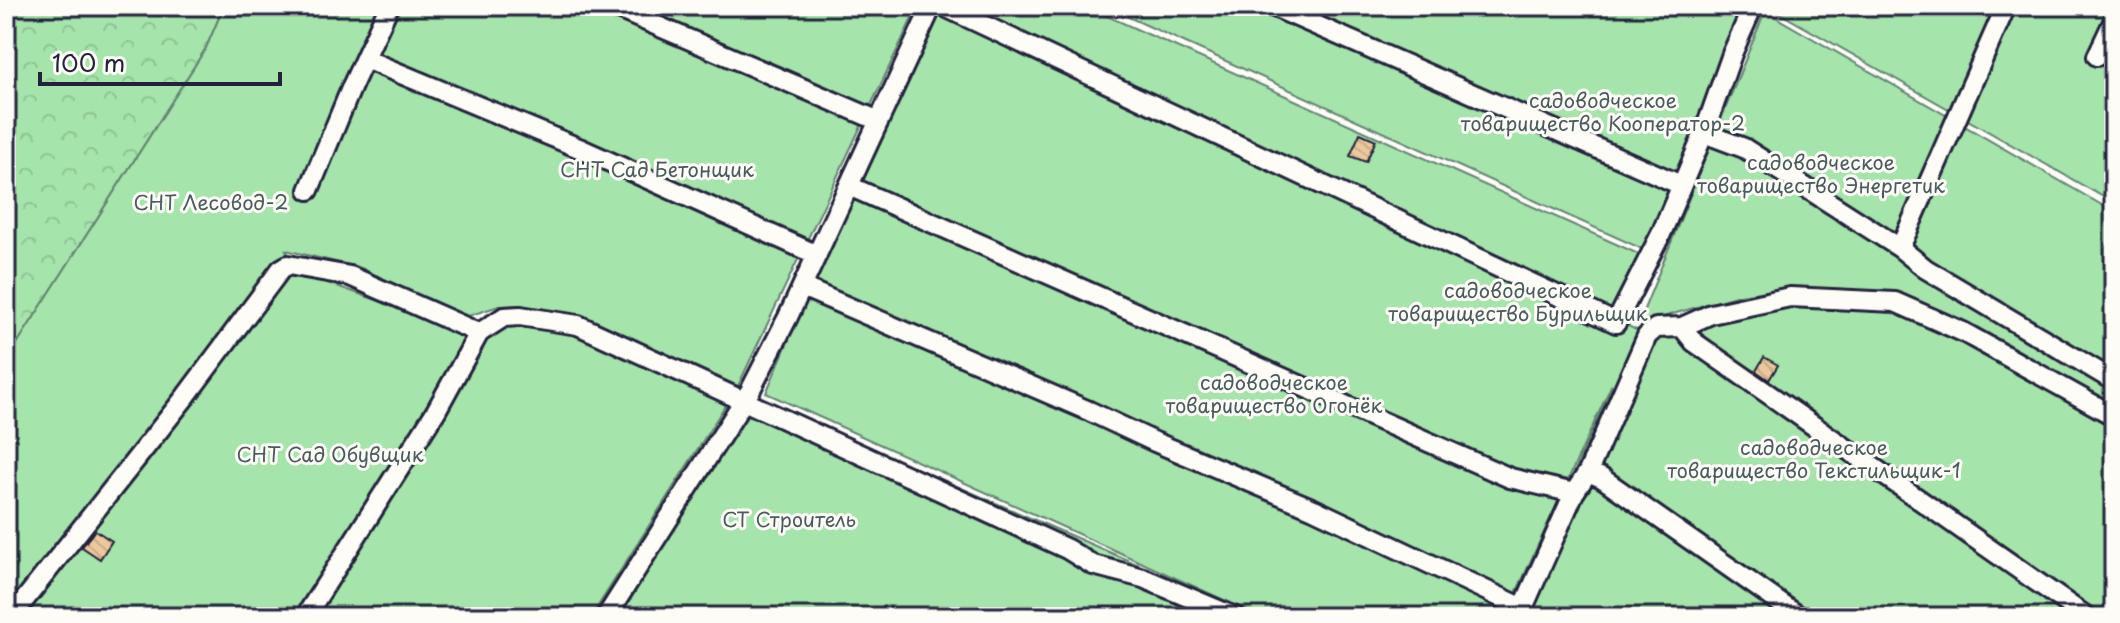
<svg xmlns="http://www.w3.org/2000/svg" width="2120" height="623" font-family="'Playpen Sans',sans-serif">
  <defs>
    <pattern id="forest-crowns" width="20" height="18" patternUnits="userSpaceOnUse" patternTransform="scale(2)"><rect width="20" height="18" fill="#a5e4ab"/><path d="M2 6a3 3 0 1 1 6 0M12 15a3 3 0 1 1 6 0" fill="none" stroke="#8ec394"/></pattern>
    <pattern id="building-back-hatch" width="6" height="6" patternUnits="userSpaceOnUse" patternTransform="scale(2)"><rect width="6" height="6" fill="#ecc89d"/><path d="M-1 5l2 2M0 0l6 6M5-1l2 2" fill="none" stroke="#caac88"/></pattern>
  </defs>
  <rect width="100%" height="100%" fill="#fdfcf7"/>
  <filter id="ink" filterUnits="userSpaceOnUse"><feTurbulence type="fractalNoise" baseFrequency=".0125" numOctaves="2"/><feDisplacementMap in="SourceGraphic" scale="16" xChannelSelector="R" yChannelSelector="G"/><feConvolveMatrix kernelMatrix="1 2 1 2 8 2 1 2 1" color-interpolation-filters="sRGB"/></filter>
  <g filter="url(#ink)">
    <path fill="url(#forest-crowns)" stroke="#648373" stroke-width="2" d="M6 6H224L206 48 6 361Z"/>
    <path fill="#a5e4ab" stroke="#648373" stroke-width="2" d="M224 6H918L738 386 601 324 522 305 499 306 465 317 361 268 286 250 300 273 485 339 518 321 568 326 730 398 591 617H6V361L206 48Z
      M941 6H1085L1654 261 1628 326 1636 330 1729 302 1912 300 1901 294 1798 287 1739 295 1638 324 1765 11 2114 212V604L2109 617H1516L1513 615 1612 384 1505 617H1262L766 393 929 13Z
      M1104 6H1761L1660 257Z
      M1767 6H2114V203Z
      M751 397 1220 600 1213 612 1223 617H613Z"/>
    <path fill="url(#building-back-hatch)" stroke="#22223b" stroke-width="2" d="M1360 133 1376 140 1366 162 1350 156Z
      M1764 357 1778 365 1769 380 1756 371Z
      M95 530 112 541 100 559 82 547Z"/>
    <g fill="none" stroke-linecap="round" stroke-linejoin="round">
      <g stroke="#22223b" stroke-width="24">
        <path id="minor" d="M611 6 879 121
          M943 6 1616 323 1661 234 1704 133 1732 54 1753 6
          M1272 6 1681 185
          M2097 56 2114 20
          M365 59 579 148 817 255
          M1704 133 1744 148 1900 248 1926 269 2114 381
          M849 186 1510 478 1574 493
          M309 190 352 86 389 6
          M1900 248 2006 6
          M802 287 1089 411 1155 442 1314 509 1523 608
          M1682 327 1694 342 2087 617
          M1588 472 1602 478 1800 617
          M11 617 186 396 281 269 288 265 350 276 479 333
          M305 617 436 411 479 333 504 317 520 316 578 325 1067 549 1093 565 1143 578 1235 617
          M606 617 750 391 788 317 932 6
          M1519 617 1574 493 1588 472 1647 336 1656 328 1682 327 1711 314 1790 297 1895 302 1963 332 2114 416"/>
      </g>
      <use href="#minor" stroke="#fdfcf7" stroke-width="18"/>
    </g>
  </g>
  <g text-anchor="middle" stroke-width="6" stroke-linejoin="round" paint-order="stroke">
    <g font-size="20" fill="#495c5d" stroke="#fdfcf7">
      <text x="1603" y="108">садоводческое<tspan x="1603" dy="23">товарищество Кооператор-2</tspan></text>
      <text x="1821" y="170">садоводческое<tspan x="1821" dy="23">товарищество Энергетик</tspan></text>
      <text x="657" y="177">СНТ Сад Бетонщик</text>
      <text x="211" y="210">СНТ Лесовод-2</text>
      <text x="1518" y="298">садоводческое<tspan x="1518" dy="23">товарищество Бурильщик</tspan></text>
      <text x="1274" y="390">садоводческое<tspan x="1274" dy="23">товарищество Огонёк</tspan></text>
      <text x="1814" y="455">садоводческое<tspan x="1814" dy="23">товарищество Текстильщик-1</tspan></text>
      <text x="330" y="462">СНТ Сад Обувщик</text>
      <text x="789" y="527">СТ Строитель</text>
    </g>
  </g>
  <rect width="2120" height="623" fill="none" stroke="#fdfcf7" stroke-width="32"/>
  <rect x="16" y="16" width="2088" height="591" fill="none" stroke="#22223b" stroke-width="3" filter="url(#ink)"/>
  <path d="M40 72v12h240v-12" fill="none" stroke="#22223b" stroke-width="4"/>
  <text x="52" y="72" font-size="24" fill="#22223b" stroke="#fdfcf7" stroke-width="6" paint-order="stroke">100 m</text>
</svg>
